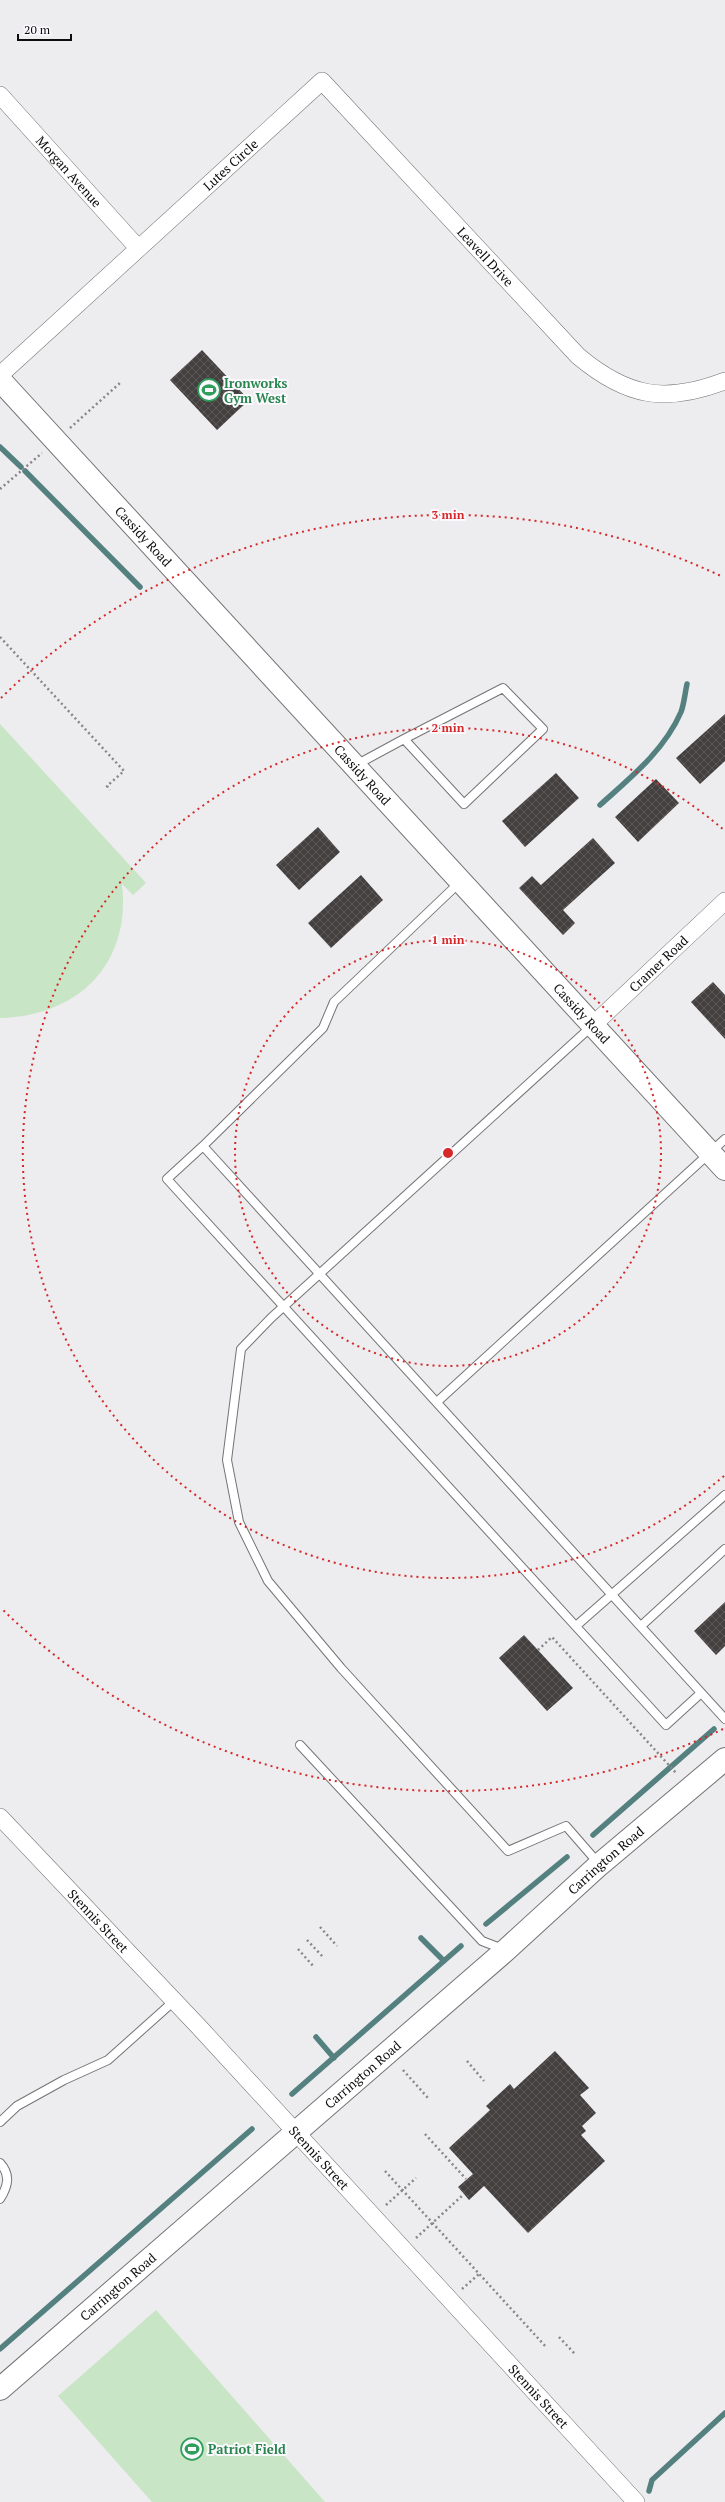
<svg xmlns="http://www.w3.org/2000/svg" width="725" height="2502" font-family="'PT Serif',serif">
  <defs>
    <pattern id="building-cross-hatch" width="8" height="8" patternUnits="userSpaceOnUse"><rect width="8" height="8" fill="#444040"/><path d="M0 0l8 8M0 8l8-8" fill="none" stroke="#5b5858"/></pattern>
  </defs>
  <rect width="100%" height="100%" fill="#edecef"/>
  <path fill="#c8e5c5" d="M0 724 146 883 133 895 122 884C131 962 81 1014 4 1018H0Z
    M156 2310 325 2502H152L58 2396Z"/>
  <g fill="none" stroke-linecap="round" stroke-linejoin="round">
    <path stroke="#548180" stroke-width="5.5" d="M0 447 21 467
      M25 471 140 587
      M600 805C630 778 664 751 681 712 684 704 685 693 687 684
      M593 1835 714 1729
      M486 1924 567 1857
      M421 1938 444 1961
      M316 2037 334 2058
      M292 2094 461 1946
      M0 2349 252 2129
      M649 2491 652 2480 725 2413"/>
  </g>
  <path fill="url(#building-cross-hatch)" d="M202 350 249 400 217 430 170 380Z
    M725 714V761L700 784 676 758Z
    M556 773 579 798 525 847 502 821Z
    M656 779 679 803 638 842 615 817Z
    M318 827 340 852 299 890 276 865Z
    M593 838 615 863 563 910 575 923 563 935 519 888 532 876 541 885Z
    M361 875 383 900 331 948 308 923Z
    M713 982 725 995V1039L691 1002Z
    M725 1602V1646L716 1655 694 1631Z
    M524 1635 573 1688 547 1711 499 1658Z
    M555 2051 589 2088 580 2095 596 2113 582 2126 586 2131 581 2135 605 2161 528 2233 484 2186 469 2200 464 2194 458 2187 473 2174 449 2148 490 2110 486 2106 510 2084 514 2089Z"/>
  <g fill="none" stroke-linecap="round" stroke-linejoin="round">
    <g stroke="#757376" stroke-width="10">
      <path id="lane" d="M356 765 404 739 464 804 543 729 503 688 404 739
        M592 1026 271 1318 241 1349 227 1460 239 1522 268 1581 341 1668 508 1851 566 1826 599 1864
        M203 1146 323 1028 334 1002 460 882
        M438 1401 725 1139
        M576 1626 725 1495
        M641 1626 725 1549
        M701 1693 666 1725 167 1179 203 1146 725 1719
        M300 1745 482 1941 503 1949
        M0 2122 17 2106 64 2080 108 2060 174 2001
        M0 2163C11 2175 8 2186 0 2199"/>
    </g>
    <g stroke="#757376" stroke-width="18">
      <g id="street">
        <path id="s1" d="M0 95 138 248"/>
        <path id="s2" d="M0 375 322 81 578 356C627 397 665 404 725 381"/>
        <path id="s3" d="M592 1026 725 901"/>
        <path id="s4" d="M0 1817 199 2027 636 2502"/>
      </g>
    </g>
    <g stroke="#757376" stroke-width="24">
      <g id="secondary">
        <path id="s5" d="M0 380 725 1169"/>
        <path id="s6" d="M0 2389 506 1950 599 1865 725 1759"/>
      </g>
    </g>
    <path stroke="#878688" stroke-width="2.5" stroke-dasharray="2 3" stroke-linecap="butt" d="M70 428 120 383
      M0 489 42 453
      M0 637 124 771 107 786 110 790
      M538 1650 552 1637 677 1774
      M320 1927 337 1946
      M307 1940 324 1958
      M298 1949 314 1967
      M467 2061 484 2081
      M403 2070 428 2098
      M425 2134 466 2179
      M385 2171 547 2348
      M386 2205 416 2178
      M416 2238 464 2194
      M462 2289 479 2274
      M559 2337 575 2354"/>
    <use href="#lane" stroke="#fff" stroke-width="8"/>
    <use href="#street" stroke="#fff" stroke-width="17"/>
    <use href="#secondary" stroke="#fff" stroke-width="22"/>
  </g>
  <g fill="none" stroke="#d62828" stroke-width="2" stroke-dasharray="2 4">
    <circle cx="448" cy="1153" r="213"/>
    <path d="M724 1476A425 425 0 1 1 724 830"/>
    <path d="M723 1729A638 638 0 0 1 1 1608M1 698A638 638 0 0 1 723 577"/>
  </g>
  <defs>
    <g id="stadium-ring" transform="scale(1.15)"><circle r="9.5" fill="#fbf9fd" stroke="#2e9e5b" stroke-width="1.5"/><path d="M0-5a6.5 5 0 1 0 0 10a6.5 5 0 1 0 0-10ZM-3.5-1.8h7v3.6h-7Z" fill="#2e9e5b"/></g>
  </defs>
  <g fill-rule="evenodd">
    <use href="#stadium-ring" x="209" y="390"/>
    <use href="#stadium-ring" x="192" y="2449"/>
  </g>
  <g text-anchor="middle" stroke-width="4" stroke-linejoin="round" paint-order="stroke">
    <g font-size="13" fill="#0d0c0d" stroke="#fbf9fd">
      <text dy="5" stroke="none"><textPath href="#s2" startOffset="312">Lutes Circle</textPath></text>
      <text dy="5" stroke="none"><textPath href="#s1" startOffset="103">Morgan Avenue</textPath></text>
      <text dy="5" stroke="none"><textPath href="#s2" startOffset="676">Leavell Drive</textPath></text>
      <text dy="5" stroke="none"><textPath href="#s5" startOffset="212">Cassidy Road</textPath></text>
      <text dy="5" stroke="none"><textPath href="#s5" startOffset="536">Cassidy Road</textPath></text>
      <text dy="5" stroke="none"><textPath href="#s3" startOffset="91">Cramer Road</textPath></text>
      <text dy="5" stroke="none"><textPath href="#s5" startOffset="860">Cassidy Road</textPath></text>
      <text dy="5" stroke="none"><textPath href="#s6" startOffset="804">Carrington Road</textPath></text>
      <text dy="5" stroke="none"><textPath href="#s4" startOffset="143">Stennis Street</textPath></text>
      <text dy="5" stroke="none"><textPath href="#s6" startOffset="480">Carrington Road</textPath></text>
      <text dy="5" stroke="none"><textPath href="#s4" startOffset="467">Stennis Street</textPath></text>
      <text dy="5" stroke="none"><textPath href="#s6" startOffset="156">Carrington Road</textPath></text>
      <text dy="5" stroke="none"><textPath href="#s4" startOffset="791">Stennis Street</textPath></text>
    </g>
    <g font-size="13" font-weight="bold" fill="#27864d" stroke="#fbf9fd" text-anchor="start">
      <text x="224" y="388">Ironworks<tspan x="224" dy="15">Gym West</tspan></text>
      <text x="208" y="2454">Patriot Field</text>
    </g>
  </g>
  <circle cx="448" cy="1153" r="6" fill="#d62828" stroke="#fbf9fd" stroke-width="2"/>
  <g font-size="12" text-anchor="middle" font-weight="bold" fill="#d62828" stroke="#fbf9fd" stroke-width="4" stroke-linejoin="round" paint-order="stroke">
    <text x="448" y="519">3 min</text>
    <text x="448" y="732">2 min</text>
    <text x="448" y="944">1 min</text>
  </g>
  <path d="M18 34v6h53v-6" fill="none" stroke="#0d0c0d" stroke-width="2"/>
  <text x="24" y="34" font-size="12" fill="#0d0c0d" stroke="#fbf9fd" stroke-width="3" paint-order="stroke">20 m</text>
</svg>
